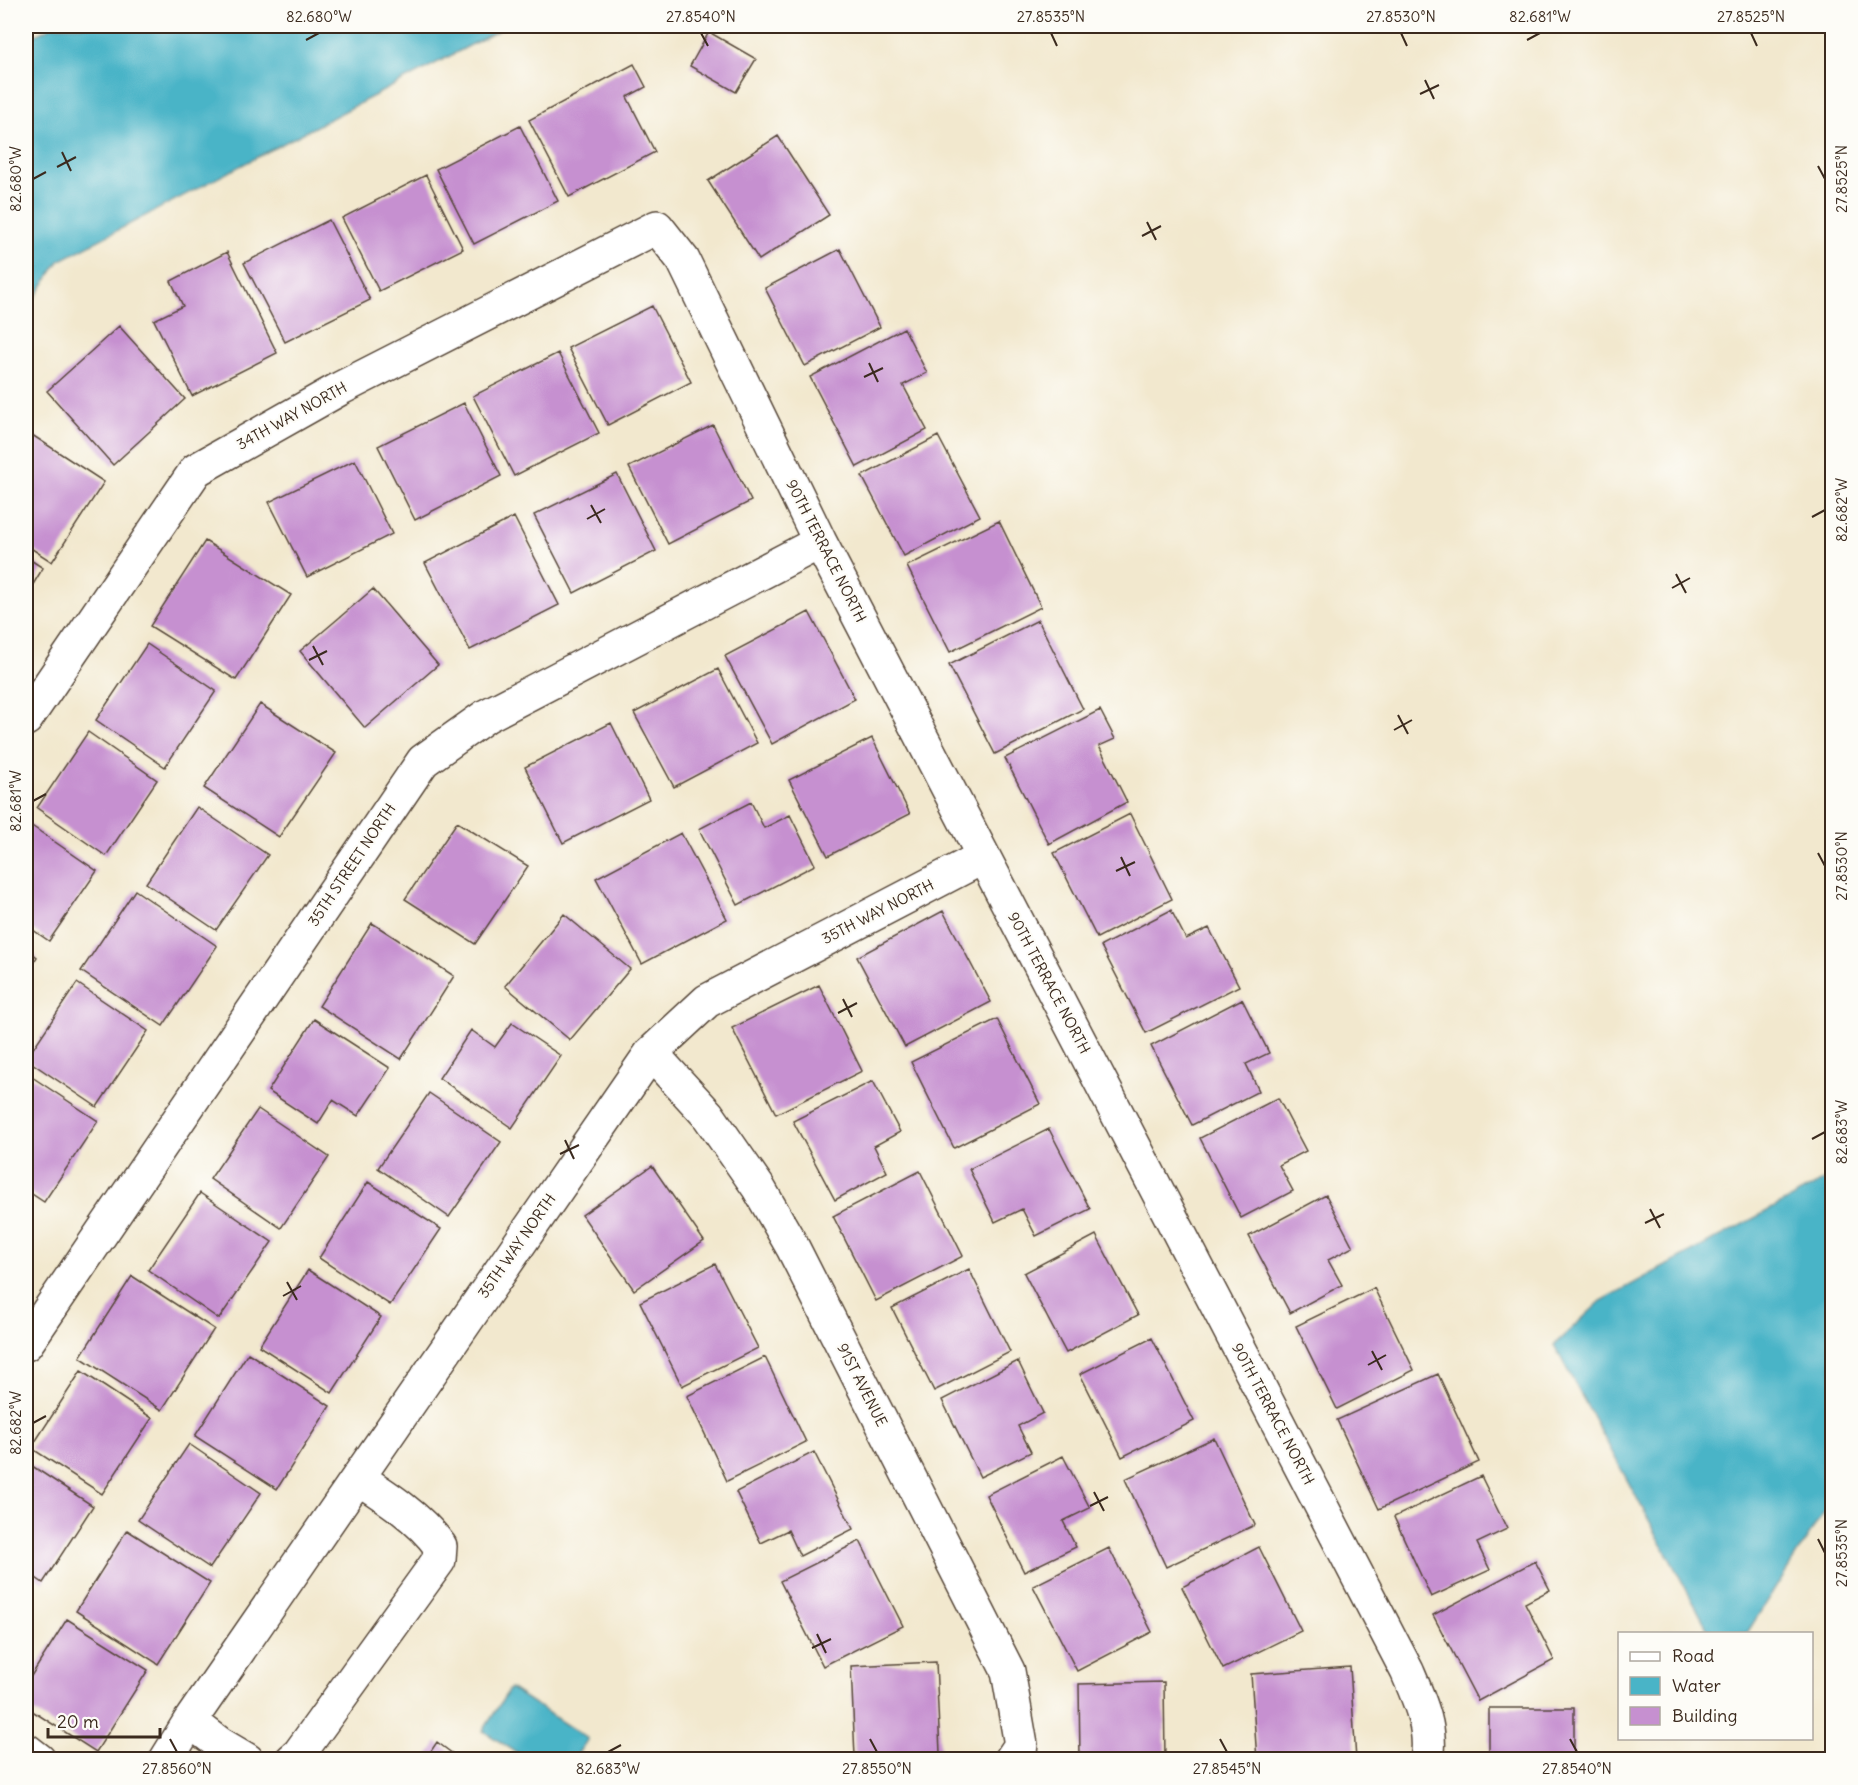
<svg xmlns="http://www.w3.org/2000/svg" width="1858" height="1785" font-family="Delius,sans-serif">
  <rect width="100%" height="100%" fill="#fdfcf7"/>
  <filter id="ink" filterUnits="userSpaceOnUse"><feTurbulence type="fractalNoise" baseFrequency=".0167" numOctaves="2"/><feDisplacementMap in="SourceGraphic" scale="12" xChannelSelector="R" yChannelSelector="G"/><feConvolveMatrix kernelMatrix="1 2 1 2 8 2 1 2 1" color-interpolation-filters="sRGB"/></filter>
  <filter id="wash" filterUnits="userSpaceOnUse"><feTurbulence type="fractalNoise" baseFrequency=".008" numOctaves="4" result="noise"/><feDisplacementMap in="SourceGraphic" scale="24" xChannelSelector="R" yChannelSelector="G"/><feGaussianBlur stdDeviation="1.35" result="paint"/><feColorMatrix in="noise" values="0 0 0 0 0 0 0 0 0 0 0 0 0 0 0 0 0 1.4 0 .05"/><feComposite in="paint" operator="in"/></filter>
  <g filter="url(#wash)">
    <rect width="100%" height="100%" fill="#f2e8ce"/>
    <path fill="#49b4c7" stroke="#426f72" stroke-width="1.5" d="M53 26H507L59 261 26 311V40Z
      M1832 1176V1499L1747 1633H1710L1554 1345 1601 1301Z
      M510 1688 588 1739 574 1759H527L483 1731Z"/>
    <g id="blocks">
      <path fill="#c690d0" d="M709 32 756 59 736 92 690 66Z
        M634 64 646 87 627 97 655 152 569 197 529 120Z
        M520 126 558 201 474 244 436 169Z
        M778 136 829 215 759 260 708 181Z
        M426 175 463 249 379 291 342 218Z
        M329 220 370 300 285 342 244 263Z
        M840 249 880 327 805 366 765 288Z
        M227 252 277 353 192 396 154 320 183 306 171 281Z
        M652 306 691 382 608 425 568 348Z
        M119 326 185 399 113 465 47 391Z
        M904 328 927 373 903 385 927 430 857 467 810 377Z
        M558 353 599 433 514 476 473 396Z
        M464 403 501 476 415 520 378 446Z
        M713 425 751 501 668 544 629 467Z
        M26 431 104 482 52 562 26 545Z
        M938 436 980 516 904 556 862 476Z
        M355 460 392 534 307 577 269 502Z
        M617 474 656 551 574 593 534 515Z
        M514 517 559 605 470 650 425 563Z
        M999 521 1041 607 950 652 907 566Z
        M205 541 291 595 236 680 150 626Z
        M26 557 43 568 26 596Z
        M373 589 438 665 365 728 300 651Z
        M809 612 855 699 772 744 725 656Z
        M1038 620 1083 709 995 754 949 665Z
        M147 644 216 691 165 767 96 720Z
        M718 669 757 743 674 787 634 713Z
        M260 704 336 753 279 837 204 788Z
        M1100 710 1115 739 1099 746 1127 802 1049 844 1005 758Z
        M611 723 649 799 563 843 525 767Z
        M88 732 157 780 106 856 37 808Z
        M872 738 910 814 828 856 789 780Z
        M751 802 764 828 790 815 815 865 738 905 699 829Z
        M197 807 268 855 216 930 146 883Z
        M1130 814 1172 899 1097 938 1054 853Z
        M26 822 97 871 49 941 26 925Z
        M457 822 528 866 475 944 405 899Z
        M681 833 727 919 642 964 596 878Z
        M135 890 217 946 163 1026 81 971Z
        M1171 910 1186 939 1209 928 1239 986 1146 1033 1101 946Z
        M943 911 991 1002 905 1047 857 957Z
        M564 914 630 969 570 1040 505 986Z
        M372 923 454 976 401 1059 319 1006Z
        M26 948 37 957 26 974Z
        M77 983 148 1031 97 1107 26 1059Z
        M819 985 862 1071 776 1114 732 1028Z
        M1242 999 1269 1053 1246 1064 1259 1091 1192 1125 1151 1046Z
        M314 1019 390 1068 358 1116 333 1100 318 1124 268 1091Z
        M997 1019 1040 1104 954 1148 911 1062Z
        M512 1023 561 1056 512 1128 439 1078 471 1030 495 1047Z
        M26 1073 98 1121 44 1202 26 1190Z
        M873 1081 900 1132 874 1146 887 1172 835 1200 793 1121Z
        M429 1093 501 1142 449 1217 378 1168Z
        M1278 1098 1306 1151 1279 1165 1293 1191 1241 1218 1200 1138Z
        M258 1109 329 1157 281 1228 210 1179Z
        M1049 1129 1090 1209 1036 1236 1022 1209 995 1222 969 1169Z
        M652 1166 704 1241 634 1290 582 1215Z
        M920 1171 963 1256 876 1301 833 1216Z
        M368 1182 441 1229 390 1305 319 1258Z
        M200 1193 272 1242 219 1319 148 1270Z
        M1326 1195 1353 1247 1328 1260 1342 1285 1290 1313 1249 1236Z
        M1096 1235 1138 1315 1066 1353 1024 1273Z
        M715 1264 758 1348 682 1386 640 1302Z
        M969 1269 1010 1352 934 1391 892 1308Z
        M308 1270 381 1317 332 1393 259 1346Z
        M132 1276 214 1329 162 1410 80 1357Z
        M1374 1288 1414 1370 1337 1409 1296 1326Z
        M1152 1338 1194 1421 1122 1457 1080 1374Z
        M248 1353 330 1406 277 1489 195 1436Z
        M765 1357 806 1442 727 1481 687 1396Z
        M1018 1361 1043 1413 1018 1426 1031 1452 980 1477 942 1400Z
        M81 1371 152 1418 102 1494 31 1448Z
        M1438 1374 1479 1462 1379 1509 1337 1420Z
        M1214 1438 1255 1525 1166 1567 1125 1479Z
        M189 1444 261 1493 210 1568 138 1520Z
        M814 1452 853 1529 800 1556 788 1530 761 1543 736 1492Z
        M1063 1456 1090 1508 1063 1521 1076 1547 1024 1572 986 1495Z
        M26 1462 93 1506 43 1583 26 1571Z
        M1481 1476 1507 1529 1477 1543 1490 1570 1431 1597 1394 1517Z
        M127 1530 210 1583 158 1664 76 1611Z
        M860 1541 903 1626 823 1666 780 1581Z
        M1259 1547 1301 1631 1223 1669 1182 1587Z
        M1109 1548 1152 1632 1077 1671 1033 1586Z
        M1535 1561 1550 1590 1525 1603 1554 1660 1478 1701 1433 1615Z
        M26 1589 32 1593 26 1603Z
        M67 1619 148 1670 96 1752 26 1707V1684Z
        M936 1662 940 1753 855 1757 851 1666Z
        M1350 1667 1356 1760H1257L1251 1674Z
        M1164 1682 1165 1760H1080L1079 1684Z
        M1489 1708H1574V1760H1489Z
        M437 1742 461 1760H425Z"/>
    </g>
  </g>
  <g filter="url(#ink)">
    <use href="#blocks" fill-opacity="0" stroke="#564638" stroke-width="1.5"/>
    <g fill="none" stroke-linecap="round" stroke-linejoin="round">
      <g stroke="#564638" stroke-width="36">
        <path id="minor" d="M26 719 196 470 341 388 657 227 683 260 820 542 1407 1671C1419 1699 1433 1729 1427 1760
          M651 1053 708 1115 758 1187 793 1248 1008 1671 1021 1745 1011 1760
          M26 1344 423 761 486 716 820 542
          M190 1721 220 1744 247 1760
          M26 1750 39 1760
          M166 1760 190 1721 651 1053 707 1001 983 857
          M292 1760 299 1754 439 1560 440 1546C420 1518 386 1496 358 1478"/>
      </g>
      <use href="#minor" stroke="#fff" stroke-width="33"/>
    </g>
  </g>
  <path fill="none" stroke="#3b2a1e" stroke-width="2" d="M701 33 708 46M1051 33 1057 46M1401 33 1407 46M1751 33 1757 46M306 40 319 33M1527 40 1540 33M1425 80 1434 99M1420 94 1439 85M62 152 71 171M1818 166 1825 179M57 167 76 157M33 179 46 172M1147 222 1156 240M1142 236 1161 226M869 363 878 382M864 377 883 368M591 505 601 523M1812 517 1825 510M587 519 605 509M1676 574 1686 593M1672 588 1690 578M313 646 323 665M309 660 327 651M1398 715 1408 734M1394 730 1412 720M33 801 46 794M1818 853 1825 866M1121 857 1130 876M1116 871 1135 862M843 999 852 1017M838 1013 857 1003M1812 1139 1825 1132M565 1140 574 1159M560 1154 579 1145M1650 1209 1660 1228M1645 1223 1664 1214M287 1282 297 1300M283 1296 301 1286M1372 1351 1382 1370M1368 1365 1386 1355M33 1423 46 1416M1094 1492 1104 1511M1090 1506 1108 1497M1818 1539 1825 1553M817 1634 826 1653M812 1648 831 1639M170 1739 177 1752M870 1739 877 1752M1220 1739 1227 1752M1570 1739 1577 1752M608 1752 621 1745"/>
  <g text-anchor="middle" stroke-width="4.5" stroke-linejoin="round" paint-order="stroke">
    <g font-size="15" fill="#3b2a1e" stroke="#fdfcf7">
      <text transform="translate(292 416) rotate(-29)" y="5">34TH WAY NORTH</text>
      <text transform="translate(826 551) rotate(63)" y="5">90TH TERRACE NORTH</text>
      <text transform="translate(352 865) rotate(-56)" y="5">35TH STREET NORTH</text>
      <text transform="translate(878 912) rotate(-27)" y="5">35TH WAY NORTH</text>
      <text transform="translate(1049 983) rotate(62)" y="5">90TH TERRACE NORTH</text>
      <text transform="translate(517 1246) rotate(-55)" y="5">35TH WAY NORTH</text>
      <text transform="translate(862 1385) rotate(63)" y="5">91ST AVENUE</text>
      <text transform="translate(1273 1414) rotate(62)" y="5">90TH TERRACE NORTH</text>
    </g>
  </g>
  <rect width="1858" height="1785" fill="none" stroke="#fdfcf7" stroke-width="66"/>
  <rect x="1618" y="1632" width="195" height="108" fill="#fdfcf7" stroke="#afa8a0" stroke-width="1.5"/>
  <rect x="1630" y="1652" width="30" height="9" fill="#ffffff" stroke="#afa8a0" stroke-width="1.5"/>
  <text x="1672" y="1662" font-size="18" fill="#3b2a1e">Road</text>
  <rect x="1630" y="1677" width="30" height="18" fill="#49b4c7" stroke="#afa8a0" stroke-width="1.5"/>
  <text x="1672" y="1692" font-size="18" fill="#3b2a1e">Water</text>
  <rect x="1630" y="1707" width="30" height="18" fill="#c690d0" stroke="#afa8a0" stroke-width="1.5"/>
  <text x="1672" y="1722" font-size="18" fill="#3b2a1e">Building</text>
  <path d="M48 1728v9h112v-9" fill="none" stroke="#3b2a1e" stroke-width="3"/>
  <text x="57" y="1728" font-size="18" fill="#3b2a1e" stroke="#fdfcf7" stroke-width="4.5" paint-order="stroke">20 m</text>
  <rect x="33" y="33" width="1792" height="1719" fill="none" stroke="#3b2a1e" stroke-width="2"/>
  <g font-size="15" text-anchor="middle" fill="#3b2a1e">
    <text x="319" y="22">82.680°W</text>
    <text x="701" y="22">27.8540°N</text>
    <text x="1051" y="22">27.8535°N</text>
    <text x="1401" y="22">27.8530°N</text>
    <text x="1540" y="22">82.681°W</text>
    <text x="1751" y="22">27.8525°N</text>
    <text transform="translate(16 179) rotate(-90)" y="5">82.680°W</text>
    <text transform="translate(1842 179) rotate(-90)" y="5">27.8525°N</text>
    <text transform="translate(1842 510) rotate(-90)" y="5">82.682°W</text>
    <text transform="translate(16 801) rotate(-90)" y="5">82.681°W</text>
    <text transform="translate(1842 866) rotate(-90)" y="5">27.8530°N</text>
    <text transform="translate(1842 1132) rotate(-90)" y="5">82.683°W</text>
    <text transform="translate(16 1423) rotate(-90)" y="5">82.682°W</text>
    <text transform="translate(1842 1553) rotate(-90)" y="5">27.8535°N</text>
    <text x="177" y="1774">27.8560°N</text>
    <text x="608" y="1774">82.683°W</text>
    <text x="877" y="1774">27.8550°N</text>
    <text x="1227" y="1774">27.8545°N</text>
    <text x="1577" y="1774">27.8540°N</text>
  </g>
</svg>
